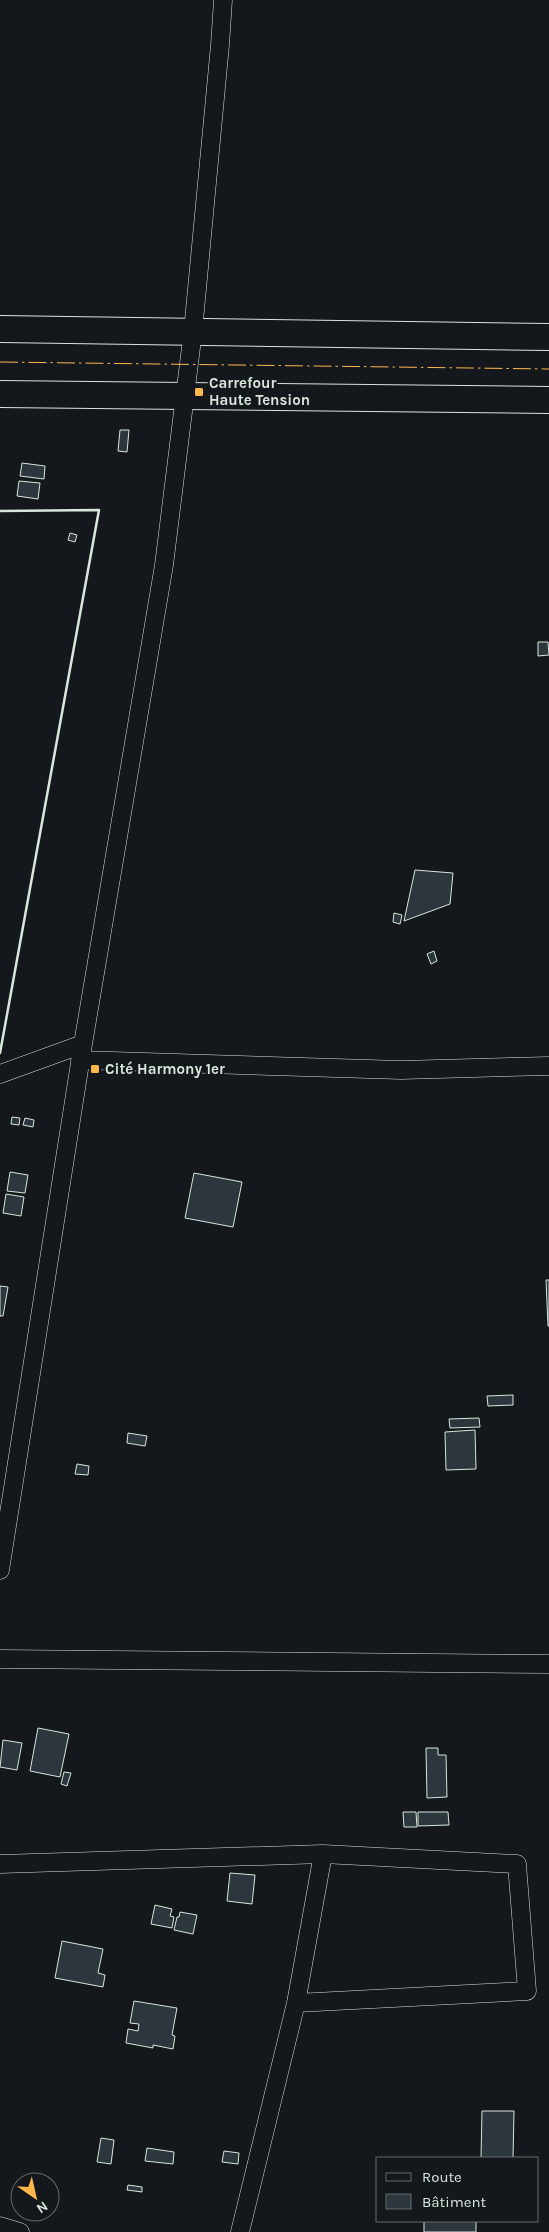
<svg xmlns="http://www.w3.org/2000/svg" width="549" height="2232" font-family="Karla,sans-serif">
  <rect width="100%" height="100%" fill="#14181c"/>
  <path fill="#2c363c" stroke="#d8e6dc" d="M120 430H129L127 452 118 451Z
    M22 463 45 466 44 479 20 476Z
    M19 481 40 483 38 499 17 496Z
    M70 533 77 535 75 542 68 540Z
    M538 642H548L549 655 538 656Z
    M415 870 453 873 450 904 404 921Z
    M394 913 402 915 400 924 393 922Z
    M434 951 437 961 431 964 427 954Z
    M12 1117 20 1118 19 1125 11 1124Z
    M25 1118 34 1120 33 1127 23 1125Z
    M10 1172 28 1175 25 1193 7 1191Z
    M194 1173 242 1182 233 1227 185 1218Z
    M6 1194 24 1197 21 1216 3 1213Z
    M546 1280H549V1326H548Z
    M0 1286 8 1287 3 1316H0Z
    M513 1395V1405L488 1406 487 1396Z
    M479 1418 480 1427 450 1428 449 1419Z
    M475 1430 476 1469 446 1470 445 1432Z
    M128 1433 147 1436 145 1446 127 1443Z
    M77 1464 89 1466 88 1475 75 1474Z
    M38 1728 69 1734 60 1777 30 1771Z
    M3 1740 22 1743 17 1770 0 1767Z
    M426 1748H438V1755H446L447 1797 427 1798Z
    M64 1772 71 1773 67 1786 61 1784Z
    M403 1812H416L417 1827H404Z
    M418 1812H448L449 1825 418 1826Z
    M230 1873 255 1875 252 1904 227 1901Z
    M155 1905 172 1909 170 1916 174 1917 172 1928 151 1924Z
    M180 1912 197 1915 193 1934 174 1930 177 1917H179Z
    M62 1941 103 1949 98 1973 105 1975 103 1987 55 1978Z
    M134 2001 177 2008 172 2035 175 2036 173 2049 153 2045V2048L126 2043 128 2029 138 2031 139 2024 130 2023Z
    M482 2111H514L513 2158H481Z
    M101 2138 114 2140 111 2164 97 2162Z
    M147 2148 174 2152 173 2164 145 2161Z
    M224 2151 239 2153 238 2164 222 2162Z
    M128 2185 142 2187V2192L127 2190Z
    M424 2221H476V2232H424Z"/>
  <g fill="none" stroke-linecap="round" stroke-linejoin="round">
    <g stroke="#d8e6dc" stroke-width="19">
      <path id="minor" d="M80 1060 401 1070 549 1066
        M0 1074 83 1044
        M0 1570 83 1044 164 565 193 331 220 45 223 0
        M0 1659 549 1664
        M0 1864 323 1854
        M0 2226 20 2232
        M240 2232 296 2003 323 1854 517 1864 527 1991 296 2003"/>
    </g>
    <g stroke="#d8e6dc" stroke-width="28">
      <path id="highway" d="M0 329 549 337
        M0 394 549 400"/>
    </g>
    <use href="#minor" stroke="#14181c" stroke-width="18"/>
    <use href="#highway" stroke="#14181c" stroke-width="26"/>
    <path stroke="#d8e6dc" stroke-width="2.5" d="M0 511 99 510 0 1053"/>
    <path stroke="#ffb74d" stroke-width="1" stroke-dasharray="18 4 2.5 4" stroke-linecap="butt" d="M0 362 549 369"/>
  </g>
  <g fill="#ffb74d" stroke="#14181c" stroke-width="2">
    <rect x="194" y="387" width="10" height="10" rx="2.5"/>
    <rect x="90" y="1064" width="10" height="10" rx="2.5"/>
  </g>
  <g text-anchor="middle" stroke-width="4" stroke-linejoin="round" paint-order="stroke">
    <g font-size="15" font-weight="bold" fill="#d8e6dc" stroke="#14181c" text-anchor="start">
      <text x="209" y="388">Carrefour<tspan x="209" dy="17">Haute Tension</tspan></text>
      <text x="105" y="1074">Cité Harmony 1er</text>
    </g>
  </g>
  <rect x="376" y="2157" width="162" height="65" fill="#14181c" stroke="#626a69"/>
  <rect x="386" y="2173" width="25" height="8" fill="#14181c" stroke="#626a69"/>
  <text x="422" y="2182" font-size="15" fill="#d8e6dc">Route</text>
  <rect x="386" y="2194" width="25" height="15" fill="#2c363c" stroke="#626a69"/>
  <text x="422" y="2207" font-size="15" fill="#d8e6dc">Bâtiment</text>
  <g transform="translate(35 2197) rotate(146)"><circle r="24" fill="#14181c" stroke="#626a69"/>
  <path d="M0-4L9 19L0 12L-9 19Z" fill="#ffb74d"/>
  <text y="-8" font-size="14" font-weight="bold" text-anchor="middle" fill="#d8e6dc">N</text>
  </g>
</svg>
